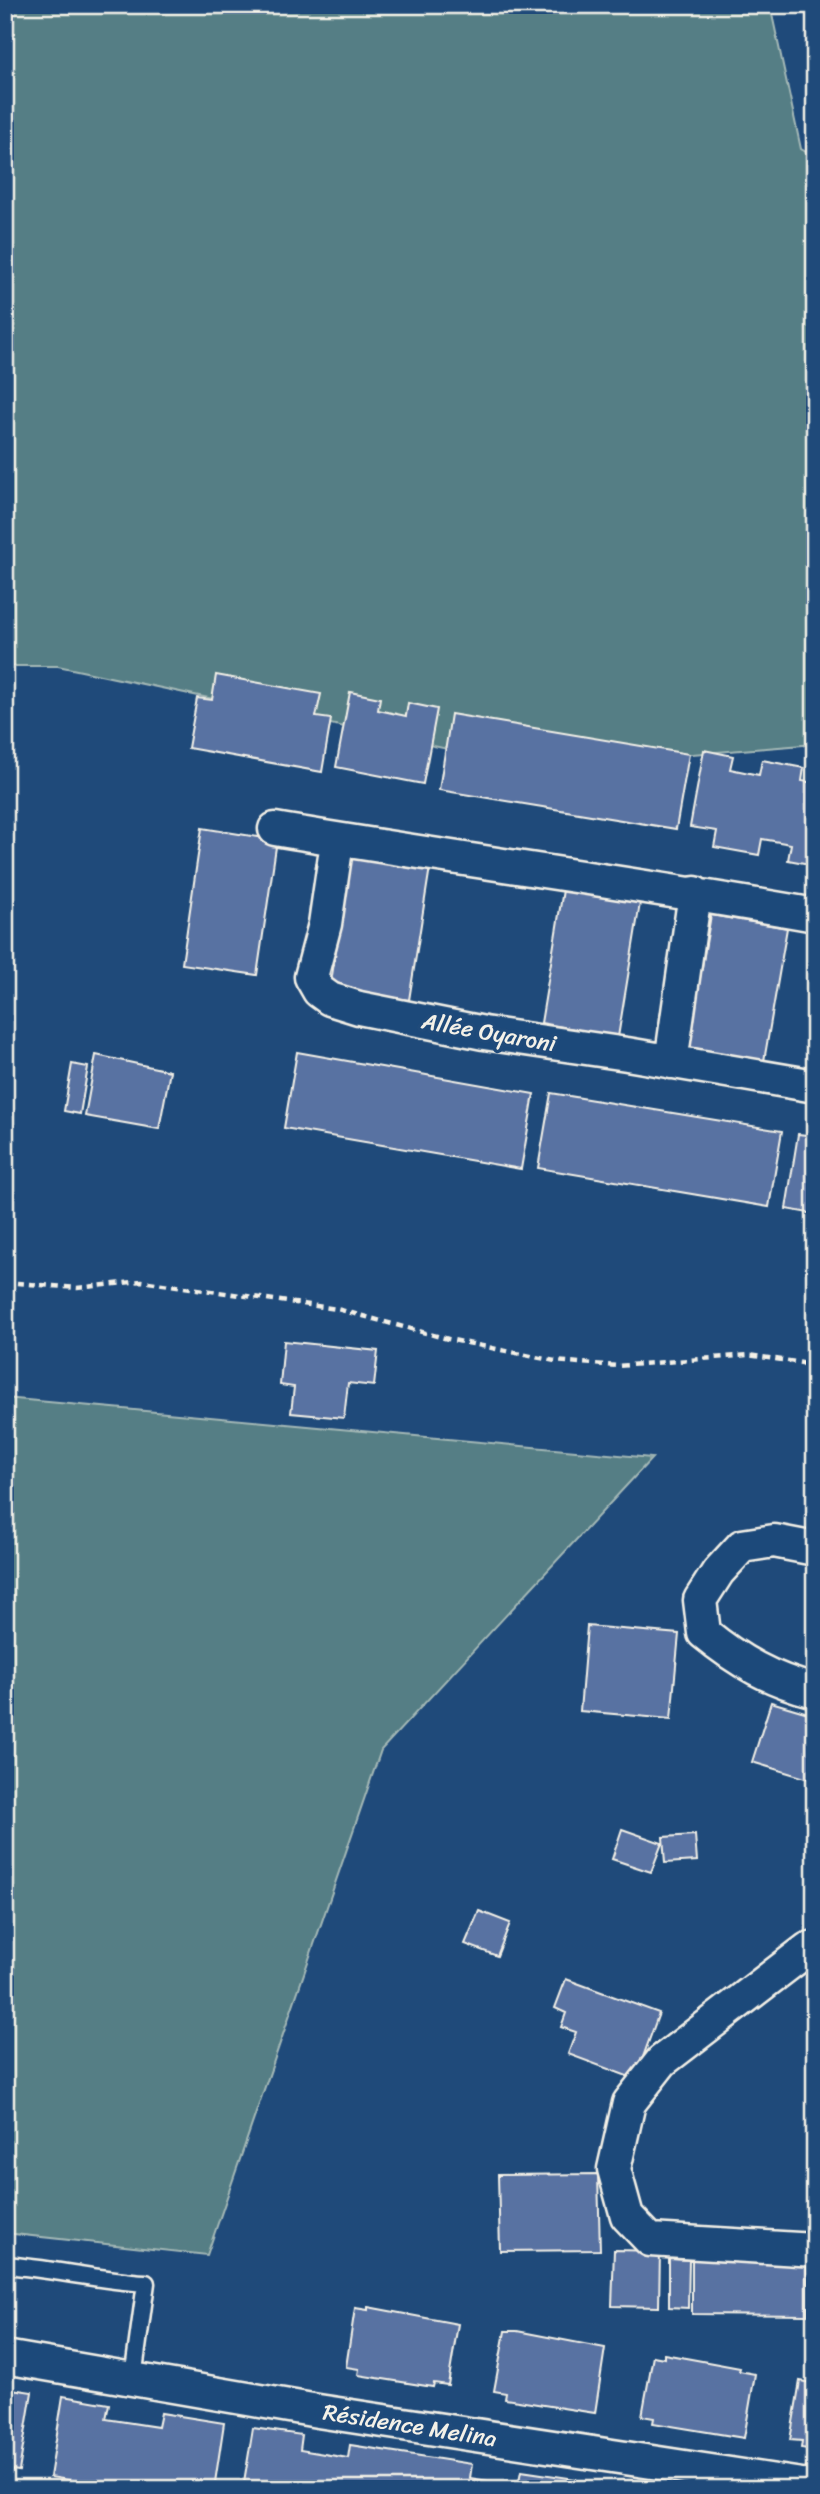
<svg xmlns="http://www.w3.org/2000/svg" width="820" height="2494" font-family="Sriracha,sans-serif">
  <rect width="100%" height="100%" fill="#1f4a7a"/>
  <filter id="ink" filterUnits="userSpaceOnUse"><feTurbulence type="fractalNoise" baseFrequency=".0143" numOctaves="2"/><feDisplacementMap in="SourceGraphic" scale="14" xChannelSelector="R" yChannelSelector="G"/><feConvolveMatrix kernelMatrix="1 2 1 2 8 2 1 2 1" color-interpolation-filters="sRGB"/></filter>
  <g filter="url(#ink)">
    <path fill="#557e85" stroke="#a4b8b6" stroke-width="2" d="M5 5H770L801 149 815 157V744L532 767 58 666H5Z
      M5 1398 652 1458 381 1750 207 2255 5 2233Z"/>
    <path fill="#5972a2" stroke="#f4f1e8" stroke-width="2" d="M216 675 321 694 316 717 331 719 322 772 188 748 197 698 212 700Z
      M350 692 380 698 378 710 406 716 408 703 437 709 423 784 336 767Z
      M451 714 689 754 676 829 439 790Z
      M704 750 733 756 730 769 759 775 762 760 804 768 802 781 815 783V865L788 860 791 844 762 839 759 855 714 847 717 831 690 827Z
      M202 828 277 840 257 975 182 964Z
      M351 855 430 867 409 1000 330 988Z
      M563 890 640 903 618 1037 541 1023Z
      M711 915 787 928 764 1061 688 1047Z
      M297 1052 534 1094 521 1169 284 1128Z
      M96 1055 170 1071 159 1129 85 1116Z
      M72 1064 88 1067 80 1114 64 1111Z
      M551 1093 782 1131 769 1207 538 1168Z
      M798 1134 815 1136V1214L786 1209Z
      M284 1341 378 1351 374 1386 348 1383 344 1418 291 1413 294 1387 280 1385Z
      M587 1626 679 1634 671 1719 580 1711Z
      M771 1702 815 1715V1781L752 1762Z
      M622 1829 662 1843 651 1872 612 1859Z
      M695 1835 697 1861 665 1863 663 1837Z
      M479 1911 510 1923 497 1956 465 1944Z
      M566 1979 659 2013 635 2079 568 2054 576 2032 561 2027 566 2013 555 2008Z
      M598 2174 600 2250 500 2251 498 2175Z
      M692 2247 807 2248V2315L692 2314Z
      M614 2250 660 2251 659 2307 612 2306Z
      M669 2259 689 2260 688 2308 669 2307Z
      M368 2307 458 2324 448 2385 434 2383 433 2387 358 2375 359 2369 346 2367 355 2308 368 2310Z
      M505 2331H517L605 2348 595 2413 505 2399 506 2393 494 2391Z
      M664 2354 740 2368 739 2371 755 2374 744 2438 653 2423 654 2418 642 2416 653 2356 664 2358Z
      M811 2380H815V2450L801 2448 802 2441 790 2440 800 2381 811 2383Z
      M5 2388 32 2392 19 2471 5 2469Z
      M63 2396 109 2404 106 2419 158 2427 161 2413 224 2423 214 2489H124L50 2477Z
      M253 2428 302 2435 300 2450 348 2458 350 2445 472 2464 470 2478 518 2486 521 2471 576 2479 574 2489H243Z"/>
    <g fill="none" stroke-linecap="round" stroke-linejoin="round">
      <g stroke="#f4f1e8" stroke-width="21">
        <path id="lane" d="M5 2265C53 2269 99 2280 146 2283L133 2378"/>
      </g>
      <g stroke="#f4f1e8" stroke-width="37">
        <path id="street" d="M275 829C454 859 635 883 815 915
          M337 842 325 924 311 977 319 991 330 999 359 1008 484 1033 627 1054 815 1086
          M671 1062 695 893
          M815 1549 774 1541 742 1546 718 1572 700 1600 704 1633C738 1661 771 1680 815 1691
          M815 1947 808 1949 662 2061 629 2103 614 2169 627 2216 650 2240 815 2250
          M5 2357 318 2411 815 2487"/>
      </g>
      <path stroke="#f4f1e8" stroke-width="4.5" stroke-dasharray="7 5" stroke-linecap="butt" d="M5 1282 77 1288 142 1281 337 1309 448 1339 555 1361 618 1366 748 1355 802 1363 815 1369"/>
      <use href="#lane" stroke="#1f4a7a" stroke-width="16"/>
      <use href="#street" stroke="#1f4a7a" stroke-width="32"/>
    </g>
  </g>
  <g text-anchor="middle" stroke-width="7" stroke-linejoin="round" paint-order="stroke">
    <g font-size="23" fill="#f4f1e8" stroke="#1f4a7a">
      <text transform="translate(489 1032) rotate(10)" y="8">Allée Oyaroni</text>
      <text transform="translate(410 2425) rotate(9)" y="8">Résidence Melina</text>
    </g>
  </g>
  <rect width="820" height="2494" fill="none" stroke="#1f4a7a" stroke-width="28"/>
  <rect x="14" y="14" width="792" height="2466" fill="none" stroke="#f4f1e8" stroke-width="2.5" filter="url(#ink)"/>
</svg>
